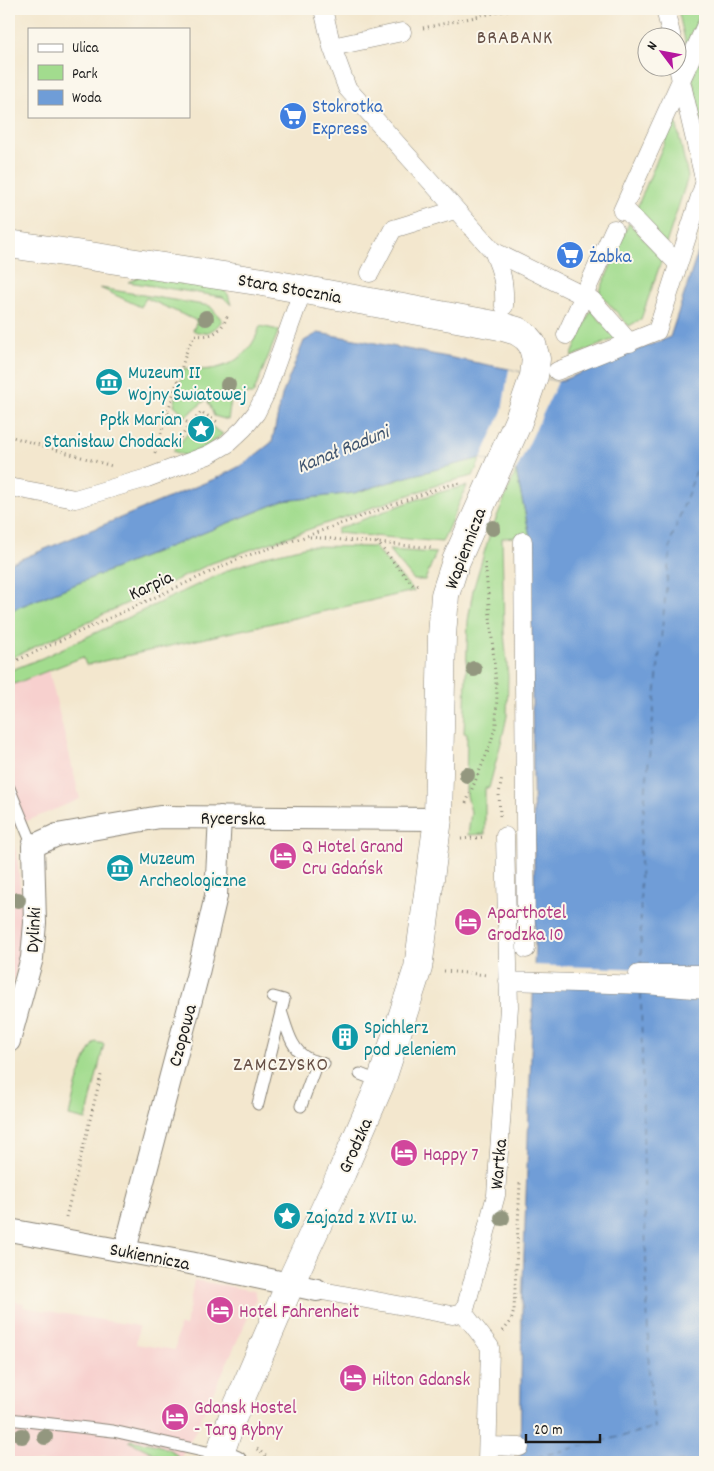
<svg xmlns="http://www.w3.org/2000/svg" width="714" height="1471" font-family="Dekko,sans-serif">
  <rect width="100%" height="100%" fill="#fbf7ec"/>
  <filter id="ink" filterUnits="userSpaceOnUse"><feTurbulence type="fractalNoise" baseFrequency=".02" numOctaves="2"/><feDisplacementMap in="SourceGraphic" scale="10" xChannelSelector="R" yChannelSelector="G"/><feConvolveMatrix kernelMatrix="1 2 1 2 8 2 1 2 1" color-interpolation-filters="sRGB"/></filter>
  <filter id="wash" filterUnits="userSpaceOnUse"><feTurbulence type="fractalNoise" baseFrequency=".0096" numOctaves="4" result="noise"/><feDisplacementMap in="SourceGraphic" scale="20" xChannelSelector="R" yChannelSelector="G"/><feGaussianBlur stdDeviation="1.12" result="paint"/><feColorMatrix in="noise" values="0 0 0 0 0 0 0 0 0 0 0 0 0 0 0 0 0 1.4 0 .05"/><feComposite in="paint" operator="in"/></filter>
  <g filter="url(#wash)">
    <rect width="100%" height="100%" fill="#f3e7ce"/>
    <path fill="#f7d0ce" d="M49 671 80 799 10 828 17 856 24 923 19 957 9 1003V686Z
      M194 1280 255 1291 257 1298 193 1436 178 1462H9V1300L24 1303 23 1307 139 1326 136 1344 175 1350 179 1326H186Z"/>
    <path fill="#a2dc8e" stroke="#5f7c55" d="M678 9H703L686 45Z
      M705 49V104L703 128 692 78Z
      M675 117 688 177 666 244 636 210Z
      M629 223 662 259 641 319 629 326 599 293Z
      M146 274 221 288 228 294 231 305 223 297 128 282Z
      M100 288 210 306 222 320C216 330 205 337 193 330L197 321 146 298 141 307Z
      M591 310 616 338 571 357Z
      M260 326 279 330 253 394H245L242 401 231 400 228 420 214 416 207 399 186 416 174 405 184 368C218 375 250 361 260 326Z
      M200 419 223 434 207 446 186 456 173 451Z
      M481 458 473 476 443 483 212 563 9 659V611L283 501 354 493 410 476Z
      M516 471 530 536 502 538 504 632 508 676 507 716 502 739 489 788H485V834L468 835 471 812 466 791 467 734 464 733 468 621 473 590 490 533Z
      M467 486 442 542 337 533V529C380 514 423 494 467 486Z
      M308 546 374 547 414 591 86 665 83 657 9 686V671L42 658 233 568 266 556Z
      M389 550 436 553 425 580H414Z
      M95 1042 104 1044 86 1120 69 1116C75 1089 80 1065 95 1042Z
      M130 1440C145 1443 165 1444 177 1455L178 1462H166L167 1460 129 1441Z"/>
    <path fill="#6f9dd7" stroke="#465c7a" d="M705 231V1462H520L522 1310 535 940 530 536 516 471 481 458 410 476 354 493 283 501 9 611V564L219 477 244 464 272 442 282 395 304 341 318 333 355 339 509 369 558 382 670 337Z"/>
    <path fill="#f3e7ce" d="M509 369 558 382 516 471 481 458 502 411Z
      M532 965 646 969H705L531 987Z"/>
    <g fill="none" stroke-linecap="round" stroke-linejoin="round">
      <path stroke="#415670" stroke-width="1" stroke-dasharray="6 5" stroke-linecap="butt" d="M641 966 640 847 671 540 705 447
        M537 1457 655 1428 649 1373 644 1181 641 993"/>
    </g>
  </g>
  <g filter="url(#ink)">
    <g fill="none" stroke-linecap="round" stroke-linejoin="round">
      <g stroke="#888275" stroke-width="13">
        <path id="service" d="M9 788 33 846
          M282 1014C287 1029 292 1052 309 1059 313 1061 319 1062 324 1064
          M360 1074 381 1082
          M258 1104 284 1000 273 997
          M301 1106 317 1062
          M9 1419 113 1431 220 1455"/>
      </g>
      <g stroke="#888275" stroke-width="19">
        <path id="pedestrian" d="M323 9 332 47 347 88 493 251C502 272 505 283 504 306
          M665 9 672 38
          M332 47 402 32
          M676 59 705 183
          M624 208 678 264
          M622 211 705 27
          M493 251 592 300 630 343
          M370 273 393 229 455 210
          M566 335 614 229
          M557 371 657 331 705 181
          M9 487 75 499 147 478 208 455 227 444 244 428 256 413 265 395 303 289
          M523 541 526 949
          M638 974H705
          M508 981 646 985 705 990
          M317 1290 452 1315 463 1312 466 1306 496 1195 509 1007 505 836
          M463 1312 490 1347 487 1462
          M488 1446 520 1447"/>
      </g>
      <g stroke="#888275" stroke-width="24">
        <path id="minor" d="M9 1041 32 958 35 923 33 846 57 835 160 817 438 819
          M9 1230 190 1263 317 1290
          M125 1250 197 977 216 896 220 817
          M220 1455 236 1462"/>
      </g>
      <g stroke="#888275" stroke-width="29">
        <path id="tertiary" d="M9 244 257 281 500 326 517 331 526 337 532 344 536 359 534 376 518 422 456 561 445 595 442 636 438 819 418 968 381 1082 342 1172 294 1275 244 1391 233 1416 217 1462"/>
      </g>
      <path stroke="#888275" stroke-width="3" stroke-dasharray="1 4" stroke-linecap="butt" d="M423 28 513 9
        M168 413 191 424
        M9 436 112 466
        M174 445 201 412 219 423
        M155 453 188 347 195 335C213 338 222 331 228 314
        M310 537 434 548
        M377 542 413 585H421
        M9 664 243 557 307 536 445 486 462 483
        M466 803 490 746 496 724 497 694 485 561
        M500 816 499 794 502 777
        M461 839 485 837
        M444 971 488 975
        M9 1077 12 1063
        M66 1217 101 1075
        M503 1331 511 1321 514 1310 520 1183
        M257 1449 273 1462"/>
      <use href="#service" stroke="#fff" stroke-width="11"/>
      <use href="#pedestrian" stroke="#fff" stroke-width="18"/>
      <use href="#minor" stroke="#fff" stroke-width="22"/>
      <use href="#tertiary" stroke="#fff" stroke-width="28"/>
    </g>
    <g fill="#93977f">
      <circle cx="206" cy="318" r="8"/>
      <circle cx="228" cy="385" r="8"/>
      <circle cx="493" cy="528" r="8"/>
      <circle cx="474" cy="669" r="8"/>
      <circle cx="467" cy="775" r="8"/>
      <circle cx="18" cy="900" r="8"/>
      <circle cx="502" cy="1218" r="8"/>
      <circle cx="22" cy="1436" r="8"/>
      <circle cx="45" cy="1437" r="8"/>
    </g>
  </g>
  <defs>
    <g id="supermarket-disc" transform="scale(1.4375)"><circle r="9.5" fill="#3f7fe0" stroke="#fbf7ec"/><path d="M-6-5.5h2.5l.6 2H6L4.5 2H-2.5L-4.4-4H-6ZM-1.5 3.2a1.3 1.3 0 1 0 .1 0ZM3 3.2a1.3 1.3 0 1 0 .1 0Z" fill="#fff"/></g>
    <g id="museum-disc" transform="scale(1.4375)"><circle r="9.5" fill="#0f9aa8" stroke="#fbf7ec"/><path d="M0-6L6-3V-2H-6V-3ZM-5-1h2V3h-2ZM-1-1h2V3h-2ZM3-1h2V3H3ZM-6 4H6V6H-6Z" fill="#fff"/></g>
    <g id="sight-disc" transform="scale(1.4375)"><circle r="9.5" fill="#0f9aa8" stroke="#fbf7ec"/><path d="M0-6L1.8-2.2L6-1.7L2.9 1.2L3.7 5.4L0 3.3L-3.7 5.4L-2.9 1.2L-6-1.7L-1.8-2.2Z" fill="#fff"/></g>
    <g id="hotel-disc" transform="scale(1.4375)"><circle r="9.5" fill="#d1479c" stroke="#fbf7ec"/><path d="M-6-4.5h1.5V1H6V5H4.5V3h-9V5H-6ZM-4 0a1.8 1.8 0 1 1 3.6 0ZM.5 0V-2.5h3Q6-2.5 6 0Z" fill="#fff"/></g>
    <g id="building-disc" transform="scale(1.4375)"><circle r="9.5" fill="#0f9aa8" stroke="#fbf7ec"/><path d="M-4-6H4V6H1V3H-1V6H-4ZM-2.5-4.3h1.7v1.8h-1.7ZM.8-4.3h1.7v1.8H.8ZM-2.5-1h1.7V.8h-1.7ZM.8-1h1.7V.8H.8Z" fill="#fff"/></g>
  </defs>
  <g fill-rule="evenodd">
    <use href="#supermarket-disc" x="293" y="116"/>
    <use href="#supermarket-disc" x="570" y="255"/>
    <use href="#museum-disc" x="109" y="382"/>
    <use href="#sight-disc" x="201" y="429"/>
    <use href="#hotel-disc" x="283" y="856"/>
    <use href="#museum-disc" x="120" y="868"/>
    <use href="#hotel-disc" x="468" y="922"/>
    <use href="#building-disc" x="345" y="1037"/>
    <use href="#hotel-disc" x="404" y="1153"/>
    <use href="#sight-disc" x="287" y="1216"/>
    <use href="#hotel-disc" x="220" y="1310"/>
    <use href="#hotel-disc" x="353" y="1378"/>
    <use href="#hotel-disc" x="175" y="1417"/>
  </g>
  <g text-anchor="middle" stroke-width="4" stroke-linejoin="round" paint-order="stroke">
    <g font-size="19" fill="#366cbe" stroke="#fbf7ec" text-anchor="start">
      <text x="312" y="112">Stokrotka<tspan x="312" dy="22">Express</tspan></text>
      <text x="589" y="262">Żabka</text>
    </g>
    <g font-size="19" fill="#1c1c1c" stroke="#fbf7ec">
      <text transform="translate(290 287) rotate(10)" y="7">Stara Stocznia</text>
      <text transform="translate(464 548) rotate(-69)" y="7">Wapiennicza</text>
      <text transform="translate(150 584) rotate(-25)" y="7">Karpia</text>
      <text transform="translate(233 817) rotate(1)" y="7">Rycerska</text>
      <text transform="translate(32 930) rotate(-87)" y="7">Dylinki</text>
      <text transform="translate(181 1035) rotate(-75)" y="7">Czopowa</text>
      <text transform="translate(354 1145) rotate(-66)" y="7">Grodzka</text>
      <text transform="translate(497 1164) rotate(-85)" y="7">Wartka</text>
      <text transform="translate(150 1255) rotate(11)" y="7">Sukiennicza</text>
    </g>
    <g font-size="19" fill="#0d838f" stroke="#fbf7ec" text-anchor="start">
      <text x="128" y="378">Muzeum II<tspan x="128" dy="22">Wojny Światowej</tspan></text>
      <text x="182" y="425" text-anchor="end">Ppłk Marian<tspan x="182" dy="22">Stanisław Chodacki</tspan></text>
      <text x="139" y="864">Muzeum<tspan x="139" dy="22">Archeologiczne</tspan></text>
      <text x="364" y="1033">Spichlerz<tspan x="364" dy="22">pod Jeleniem</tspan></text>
      <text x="306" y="1223">Zajazd z XVII w.</text>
    </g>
    <g font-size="19" fill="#b23c85" stroke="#fbf7ec" text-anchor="start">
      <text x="302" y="852">Q Hotel Grand<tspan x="302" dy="22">Cru Gdańsk</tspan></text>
      <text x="487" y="918">Aparthotel<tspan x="487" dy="22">Grodzka 10</tspan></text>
      <text x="423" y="1160">Happy 7</text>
      <text x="239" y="1317">Hotel Fahrenheit</text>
      <text x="372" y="1385">Hilton Gdansk</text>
      <text x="194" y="1413">Gdansk Hostel<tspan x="194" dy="22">- Targ Rybny</tspan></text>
    </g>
    <g font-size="20" letter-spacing="1" fill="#665046" stroke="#fbf7ec">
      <text x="515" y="43">BRABANK</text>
      <text x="281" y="1070">ZAMCZYSKO</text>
    </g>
    <g font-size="20" font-style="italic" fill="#415670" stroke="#fbf7ec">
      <text transform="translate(342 448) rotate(-22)" y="7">Kanał Raduni</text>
    </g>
  </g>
  <rect width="714" height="1471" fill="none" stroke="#fbf7ec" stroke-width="30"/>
  <rect x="28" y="28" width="162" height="90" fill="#fbf7ec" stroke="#a29f99"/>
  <rect x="38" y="44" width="25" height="8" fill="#ffffff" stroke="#a29f99"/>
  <text x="72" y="52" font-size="15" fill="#1c1c1c">Ulica</text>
  <rect x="38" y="65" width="25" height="15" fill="#a2dc8e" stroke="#a29f99"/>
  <text x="72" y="78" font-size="15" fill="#1c1c1c">Park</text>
  <rect x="38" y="90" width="25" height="15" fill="#6f9dd7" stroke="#a29f99"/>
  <text x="72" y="102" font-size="15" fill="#1c1c1c">Woda</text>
  <g transform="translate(662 52) rotate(302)"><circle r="24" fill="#fbf7ec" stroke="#a29f99"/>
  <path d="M0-4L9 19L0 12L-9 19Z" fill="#b5179e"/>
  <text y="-8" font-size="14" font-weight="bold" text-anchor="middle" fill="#1c1c1c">N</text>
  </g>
  <path d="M526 1434v8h74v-8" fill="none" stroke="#1c1c1c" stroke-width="2.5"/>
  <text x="534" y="1434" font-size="15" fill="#1c1c1c" stroke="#fbf7ec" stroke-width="4" paint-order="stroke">20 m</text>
</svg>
